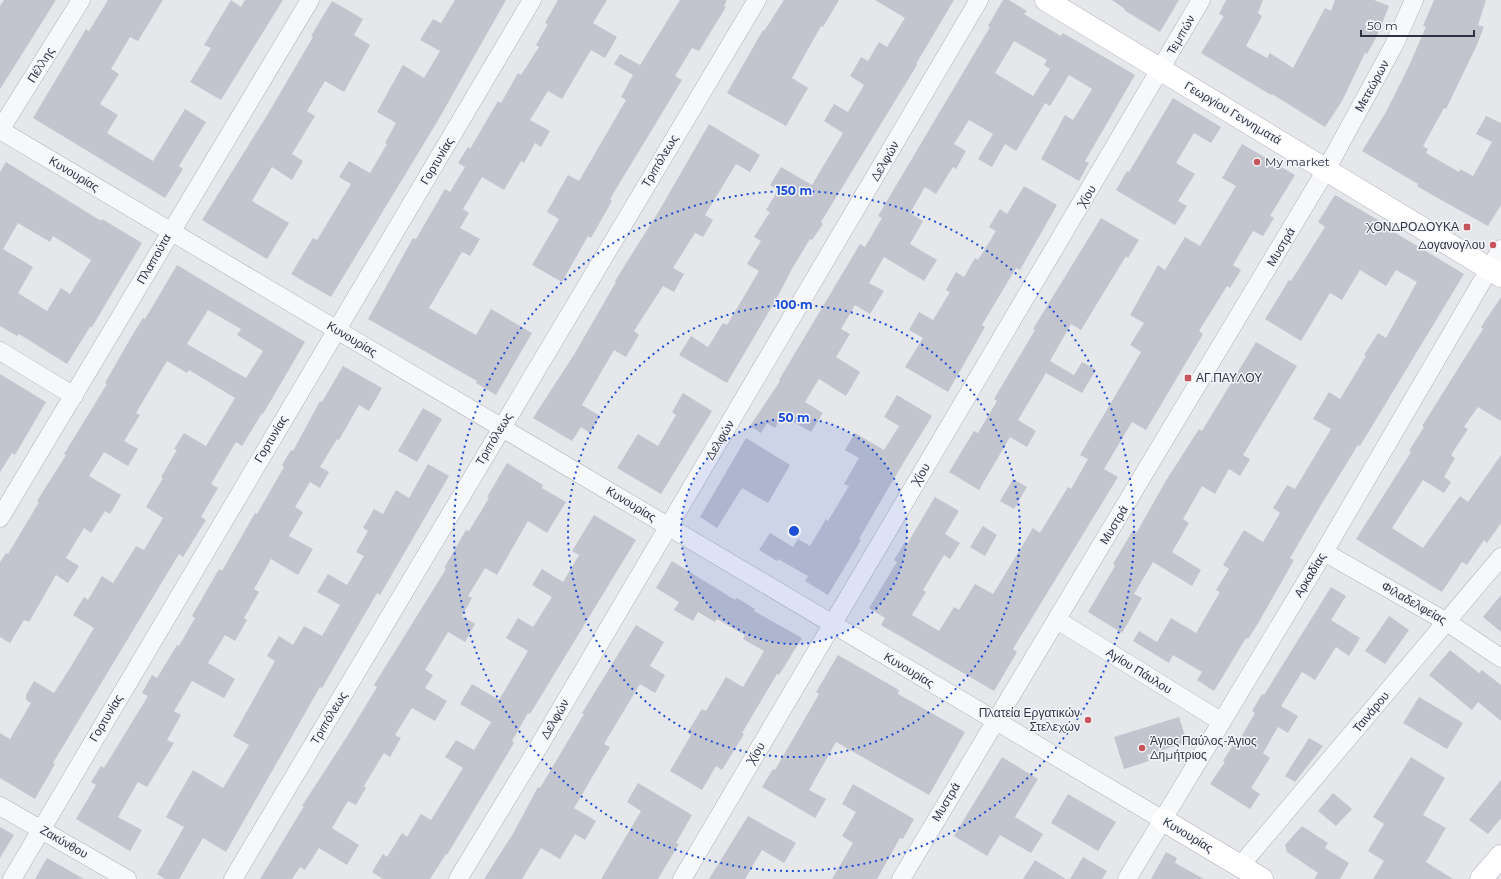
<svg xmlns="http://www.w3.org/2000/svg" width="1501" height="879" font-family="Montserrat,sans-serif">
  <rect width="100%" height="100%" fill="#e5e7eb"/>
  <path fill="#c2c5ce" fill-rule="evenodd" d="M4 0H56L0 89V6Z
    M108 0H163L138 41 130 37 111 69 119 74 100 104 118 115 107 133 153 161 185 109 206 122 179 166 183 169 165 198 33 118 86 29 89 31Z
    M231 0 241 7 245 0H283L221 100 190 82 211 48 204 45Z
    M455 0H506L437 122 331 297 291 274 313 238 317 240 351 184 339 177 349 161 370 173 387 144 385 143 396 123 377 112 403 65 424 78 440 51 420 40 433 19 441 23Z
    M558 0H607L593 23 617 37 605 58 591 50 562 99 548 91 530 120 550 131 541 147 535 143 524 163 521 161 504 190 482 177 463 209 469 213 460 228 480 239 470 256 462 252 429 308 476 335 491 309 532 333 496 395 476 383 477 381 368 319 413 238 416 239 445 189 450 192 465 167 458 163 468 147 470 149 498 101 501 103 518 73 521 75 539 47 536 45 548 24 545 23Z
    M680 0H727L724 6 726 7 699 51 692 48 675 76 682 80 610 199 612 201 591 238 588 236 562 282 532 265 559 219 547 212 568 175 579 181 626 100 621 97 633 75 614 64 620 54 640 65Z
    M784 0H839L823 27 821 26 792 78 808 88 786 126 727 93 763 30 764 31Z
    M875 0H954L916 64 917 65 821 222 823 224 812 240 810 239 792 269 777 298 727 383 679 355 691 336 708 347 723 323 727 325 759 271 747 264 761 241 754 237 770 212 766 210 778 190 770 185 781 167 812 185 843 133 824 121 834 104 848 112 864 85 850 76 861 57 868 61 879 42 887 47 905 18Z
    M1003 0H1009L1027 11 1024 14 1061 36 1063 33 1135 75 1085 161 1089 163 1079 181 1041 159 1065 115 1073 120 1092 89 1069 75 1050 106 1045 103 1016 151 1005 144 992 167 978 159 993 134 969 120 954 144 966 151 956 169 953 167 936 194 925 187 910 213 923 221 910 244 937 260 924 281 884 257 869 283 884 291 870 314 855 305 841 329 850 334 836 357 860 372 846 396 819 379 805 402 823 413 811 432 782 415 775 428 767 423 761 433 750 426 780 381 779 380 860 244 865 247 882 218 878 216 990 27 988 26ZM1014 41 1047 60 1044 65 1050 69 1033 96 995 73Z
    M1112 0H1179L1160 32 1124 10 1125 9Z
    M1226 0H1263L1258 13 1262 16 1246 46 1267 58 1270 53 1293 68 1325 8 1331 11 1335 0H1374L1389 6 1377 36 1367 54 1365 53 1342 101 1325 127 1272 94 1271 95 1201 53 1224 16 1219 14Z
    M1434 0H1486L1478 25 1484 27 1476 47 1446 109 1444 108 1423 146 1428 149 1426 153 1459 172 1460 169 1473 176 1492 142 1476 134 1486 116 1501 123V205L1488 226 1434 196 1417 186 1418 184 1362 151 1386 112 1408 68 1426 27 1423 26Z
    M332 1 363 19 354 35 370 45 344 92 325 81 307 111 315 116 292 154 303 161 292 180 272 167 252 201 289 223 267 259 202 220 269 112 313 37 311 36Z
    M1173 98 1221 127 1211 143 1194 133 1176 163 1195 174 1178 201 1187 206 1175 225 1116 190 1127 171 1129 172Z
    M709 124 760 155 750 172 736 164 705 215 713 220 703 237 695 233 673 268 684 274 674 292 663 286 634 331 639 335 626 357 614 350 582 405 600 416 590 433 581 427 572 441 533 418 575 353 616 282 615 281 659 211Z
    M1242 144 1295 175 1270 216 1274 218 1263 236 1253 231 1233 265 1241 270 1230 288 1227 286 1199 331 1203 334 1146 430 1132 422 1104 469 1118 477 1013 649 1017 652 994 691 881 625 885 618 869 608 897 562 894 560 905 542 907 544 935 497 959 511 945 534 960 543 950 559 944 555 923 590 926 592 912 615 939 631 954 607 959 610 975 584 993 594 1033 528 1040 533 1068 487 1071 489 1088 459 1080 455 1141 352 1130 345 1144 323 1130 315 1158 265 1165 270 1185 237 1200 246 1236 186 1222 178Z
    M6 162 101 221 102 219 142 243 92 327H90L67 364 19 334 17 336 0 326V172ZM18 223 50 242 53 236 91 260 70 294 61 288 47 311 18 293 33 267 3 249Z
    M1024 186 1057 205 1020 270 1016 268 982 325 985 327 948 392 905 367 923 338 909 330 919 312 933 320 950 292 946 290 956 272 964 277 975 258 978 260 996 231 989 227 1000 209 1007 214Z
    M1335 195 1385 224 1384 226 1464 274 1360 446 1358 445 1321 505 1290 558 1294 560 1257 625 1248 639 1246 638 1214 691 1197 680 1202 672 1173 655 1169 663 1133 641 1139 631 1157 642 1171 618 1196 633 1220 592 1216 590 1229 569 1223 565 1244 530 1263 542 1280 513 1273 508 1287 485 1295 489 1331 429 1313 419 1329 392 1340 399 1366 356 1364 355 1378 333 1386 338 1417 282 1396 270 1386 286 1360 270 1342 300 1330 293 1301 341 1265 319 1289 280 1291 281 1325 227 1318 222Z
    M1101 218 1139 240 1128 258 1126 256 1081 330 1071 324 1050 361 1074 375 1082 362 1096 370 1082 393 1046 373 1018 420 1036 431 1027 447 1010 437 979 490 949 472 974 431 978 433 997 401 994 399 1035 330 1033 329Z
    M177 265 305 342 263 414 262 413 242 446 236 442 211 484 218 488 201 517 206 520 183 557 179 554 53 763 55 764 35 799 0 778V733L10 739 31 703 26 700V695L34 681 54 693 70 668 94 628 73 615 84 597 88 600 102 576 113 583 136 546 144 550 163 518 146 507 163 478 161 477 177 450 174 449 184 433 206 446 235 398 189 370 187 373 167 361 136 413 140 415 124 441 138 449 128 466 104 452 89 476 121 495 110 514 105 511 91 533 84 528 66 558 79 566 68 583 56 575 29 622 24 620 10 643 0 637V562L6 553 8 554 39 502 37 501 66 455 64 454 107 384 105 383 130 339 143 318 145 319ZM208 310 241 329 237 335 263 351 246 378 187 344Z
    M1501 297V421L1478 407 1464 427 1468 429 1451 455 1455 458 1444 477 1451 482 1444 493 1423 480 1392 528 1423 548 1460 496 1468 502 1501 455V523L1487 543 1484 540 1467 565 1462 562 1442 592 1356 539 1411 452 1409 451 1424 427 1422 426 1483 329 1481 327Z
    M1256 342 1297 366 1243 455 1250 459 1240 476 1229 469 1215 494 1202 486 1183 519 1189 523 1172 552 1201 570 1192 586 1153 562 1134 594 1142 598 1122 633 1088 612 1115 566 1113 564 1133 530 1137 532 1165 482 1199 429 1202 431Z
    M343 366 382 388 369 411 359 405 339 440 337 439 320 467 329 472 320 488 310 482 295 507 303 512 289 536 313 549 298 575 271 559 254 589 259 592 244 618 247 620 235 641 225 635 208 663 235 679 224 698 192 681 174 711 181 715 167 740 174 743 147 787 138 782 118 817 142 830 130 851 76 819 96 785 91 782 101 766 104 768 148 696 142 693 152 675 157 678 177 645 179 646 195 618 192 616 219 569 222 571 255 513 257 514 284 467 282 465 291 450 293 451 320 401 322 402Z
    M0 374 46 402 15 455 12 453 0 472Z
    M683 393 712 411 661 494 617 468 638 434 658 446 676 415 672 412Z
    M897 395 932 416 890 485 859 539 861 540 828 595 805 581 808 576 778 559 777 561 759 550 770 533 793 547 798 539 810 546 826 519 828 521 849 486 844 484 859 458 845 450 855 433 884 450 899 426 884 417Z
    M423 408 442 419 417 462 398 451Z
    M746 438 790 465 768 503 742 488 717 528 700 517Z
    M507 463 543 485 542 488 566 502 547 533 528 521 497 575 485 568 468 596 472 598 462 616 475 624 465 642 448 632 425 670 433 675 425 688 447 701 435 721 412 708 395 735 401 738 390 757 384 753 364 786 366 788 356 805 348 801 332 828 359 845 347 865 319 848 305 870 300 867 292 879H260L304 806H302L311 792 346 738 377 687 374 685 446 569 444 568 466 530 469 531 489 498 487 497Z
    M428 464 449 476 380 595 377 593 322 688 320 687 226 852 203 838 179 879H165L157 874 184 827 166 817 193 770 223 788 249 745 233 736 275 661 267 656 279 636 293 645 304 626 322 636 340 605 317 592 328 574 347 585 364 556 356 552 368 531 363 528 374 509 383 514 396 490 409 498Z
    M1013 479 1027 487 1014 509 1000 501Z
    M594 515 636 540 530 714 528 713 512 741 514 743 447 855 446 854 430 879H383L372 872 383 854 387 857 402 833 407 837 421 814 431 820 463 768 445 757 456 740 474 750 491 722 460 704 472 684 499 700 528 651 506 638 518 618 533 627 552 597 532 585 542 569 563 582 579 555 572 551Z
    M983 526 997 535 985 556 970 547Z
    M672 561 735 600 737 598 755 609 754 611 802 638 779 675 777 674 742 733 744 734 722 770 716 766 702 790 670 771 691 735 687 733 702 709 706 711 726 677 743 687 764 651 743 639 745 635 717 619 715 622 698 612 693 621 674 610 679 602 656 588Z
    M1331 587 1346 596 1331 620 1360 638 1349 656 1336 647 1315 680 1302 672 1281 706 1298 716 1288 733 1278 727 1263 753 1270 758 1251 788 1260 794 1250 809 1210 784 1225 762 1223 761 1238 737 1240 739 1255 713 1252 711 1262 694 1264 695Z
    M1501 595V632L1483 617Z
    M1389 616 1409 630 1385 664 1365 651Z
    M636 625 664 642 650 666 665 675 655 693 640 684 604 744 610 747 574 808 596 821 585 840 575 834 560 859 541 848 522 879H484L514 832 538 787 540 788 584 714 582 713Z
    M1450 650 1479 673 1482 670 1501 685V721L1478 702 1472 710 1429 675Z
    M838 655 899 690 898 694 965 732 929 795 836 742 809 790 826 799 815 818 762 787 773 769 775 770 819 694 816 692Z
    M1419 697 1463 723 1447 749 1403 723Z
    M1179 717 1187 742 1147 755 1149 761 1124 769 1114 737Z
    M1309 738 1323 746 1295 782 1285 776Z
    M1002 757 1038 779 1015 817 1043 834 1031 853 1000 835 987 856 954 836Z
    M1411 757 1445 778 1423 815 1446 828 1426 862 1453 879H1373L1384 861 1368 851 1384 824 1373 817Z
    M1501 780V818L1488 834 1469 820Z
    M638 783 692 815 676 843 679 844 658 879H601L641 811 627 802Z
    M853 784 914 819 903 839 900 838 877 879H832L853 843 842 836 856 812 842 804Z
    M1333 793 1352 809 1336 826 1318 811Z
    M1068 794 1116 822 1098 851 1051 823Z
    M748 816 796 843 784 863 762 850 745 879H709Z
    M1302 826 1328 843 1325 848 1349 863 1340 879H1314L1318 873 1287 852 1285 845Z
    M0 827 14 835 0 858Z
    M1166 852 1177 858 1175 863 1204 879H1151Z
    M1083 857 1107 871 1102 879H1070Z
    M47 858 84 879H35Z
    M1035 860 1066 879H1023Z"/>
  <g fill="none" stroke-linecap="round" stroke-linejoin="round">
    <g stroke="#aeb1b9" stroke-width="19">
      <path id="street" d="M0 130 1163 820
        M0 130 81 0
        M0 351 74 396
        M0 518 310 0
        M1324 552 1447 622 1501 658
        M1057 620 1222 722
        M0 806 127 879
        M1240 866 1501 557
        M12 879 532 0
        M233 879 757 0
        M458 879 539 746 979 0
        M682 879 1201 0
        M901 879 1326 170 1394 45 1414 0
        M1127 879 1324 552 1501 249"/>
    </g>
    <g stroke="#aeb1b9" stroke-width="23">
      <path id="secondary" d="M1046 0 1501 276
        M1163 820 1262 879
        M1481 879 1501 856"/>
    </g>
    <use href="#street" stroke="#f7f8fa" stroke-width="18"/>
    <use href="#secondary" stroke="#fff" stroke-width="22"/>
  </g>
  <circle cx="794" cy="531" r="113" fill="#1d4ed8" fill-opacity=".12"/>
  <g fill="none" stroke="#1d4ed8" stroke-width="2" stroke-dasharray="2 4">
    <circle cx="794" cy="531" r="113"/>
    <circle cx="794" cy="531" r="226"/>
    <circle cx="794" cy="531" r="340"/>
  </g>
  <g fill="#c6545b" stroke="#f4f6f9" stroke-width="1.5">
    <circle cx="1257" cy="162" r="4"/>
    <rect x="1463" y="223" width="8" height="8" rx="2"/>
    <circle cx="1493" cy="245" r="4"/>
    <rect x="1184" y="374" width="8" height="8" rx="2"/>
    <circle cx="1088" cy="720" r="4"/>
    <circle cx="1142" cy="748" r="4"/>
  </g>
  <g text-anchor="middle" stroke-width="3" stroke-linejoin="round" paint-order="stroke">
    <g font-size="12" fill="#2d3343" stroke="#f4f6f9">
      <text transform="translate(1181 35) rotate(-60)" y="4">Τεμπών</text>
      <text transform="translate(41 65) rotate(-58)" y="4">Πέλλης</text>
      <text transform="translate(1372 86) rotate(-61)" y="4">Μετεώρων</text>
      <text transform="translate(1233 113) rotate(31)" y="4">Γεωργίου Γεννηματά</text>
      <text transform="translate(437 161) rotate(-59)" y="4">Γορτυνίας</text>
      <text transform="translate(660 161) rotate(-59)" y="4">Τριπόλεως</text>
      <text transform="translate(885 161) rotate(-60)" y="4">Δελφών</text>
      <text transform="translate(74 174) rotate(31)" y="4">Κυνουρίας</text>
      <text transform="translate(1087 196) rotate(-59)" y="4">Χίου</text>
      <text transform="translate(1281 247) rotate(-59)" y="4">Μυστρά</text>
      <text transform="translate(154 259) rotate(-60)" y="4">Πλαπούτα</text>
      <text transform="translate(352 339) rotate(31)" y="4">Κυνουρίας</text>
      <text transform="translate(271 439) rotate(-59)" y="4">Γορτυνίας</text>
      <text transform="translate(494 439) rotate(-59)" y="4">Τριπόλεως</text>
      <text transform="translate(720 440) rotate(-59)" y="4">Δελφών</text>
      <text transform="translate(921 474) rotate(-59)" y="4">Χίου</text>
      <text transform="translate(631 504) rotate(31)" y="4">Κυνουρίας</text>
      <text transform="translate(1114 525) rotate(-59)" y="4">Μυστρά</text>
      <text transform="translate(1310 575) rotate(-59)" y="4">Αρκαδίας</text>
      <text transform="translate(1414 603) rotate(30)" y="4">Φιλαδελφείας</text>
      <text transform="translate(909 670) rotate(31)" y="4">Κυνουρίας</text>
      <text transform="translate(1139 671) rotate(32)" y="4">Αγίου Πάυλου</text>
      <text transform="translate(1371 712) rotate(-50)" y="4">Ταινάρου</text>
      <text transform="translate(106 718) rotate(-59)" y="4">Γορτυνίας</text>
      <text transform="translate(329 718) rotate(-59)" y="4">Τριπόλεως</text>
      <text transform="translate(555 719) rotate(-60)" y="4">Δελφών</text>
      <text transform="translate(756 753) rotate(-59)" y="4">Χίου</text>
      <text transform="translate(946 802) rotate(-59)" y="4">Μυστρά</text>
      <text transform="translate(1188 835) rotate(31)" y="4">Κυνουρίας</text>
      <text transform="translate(64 842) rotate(30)" y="4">Ζακύνθου</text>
    </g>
    <g font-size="12" fill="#2d3343" stroke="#f4f6f9" text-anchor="start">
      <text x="1265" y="166">My market</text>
      <text x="1459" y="231" text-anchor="end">ΧΟΝΔΡΟΔΟΥΚΑ</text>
      <text x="1485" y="249" text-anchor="end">Δογανογλου</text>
      <text x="1196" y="382">ΑΓ.ΠΑΥΛΟΥ</text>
      <text x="1080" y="717" text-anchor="end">Πλατεία Εργατικών<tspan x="1080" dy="14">Στελεχών</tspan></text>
      <text x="1150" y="745">Άγιος Παύλος-Άγιος<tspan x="1150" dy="14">Δημήτριος</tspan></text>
    </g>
  </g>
  <circle cx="794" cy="531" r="6" fill="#1d4ed8" stroke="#f4f6f9" stroke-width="2"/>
  <g font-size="12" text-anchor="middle" font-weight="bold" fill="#1d4ed8" stroke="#f4f6f9" stroke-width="3" stroke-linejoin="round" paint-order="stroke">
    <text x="794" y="195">150 m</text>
    <text x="794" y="309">100 m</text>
    <text x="794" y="422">50 m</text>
  </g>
  <path d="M1361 30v6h113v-6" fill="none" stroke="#2d3343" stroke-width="2"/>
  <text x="1367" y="30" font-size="12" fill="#2d3343" stroke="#f4f6f9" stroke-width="3" paint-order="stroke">50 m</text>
</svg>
